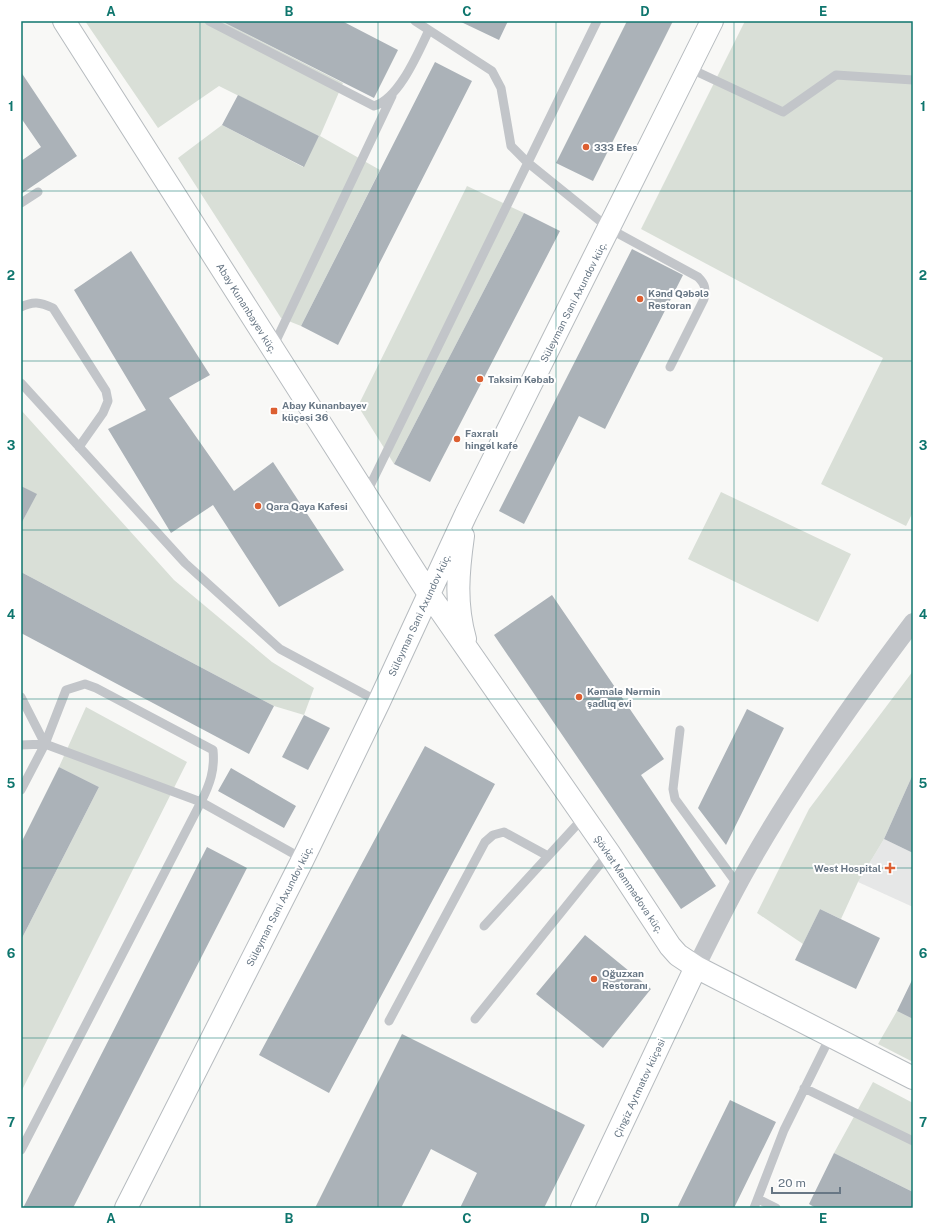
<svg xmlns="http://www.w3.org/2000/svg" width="934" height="1229" font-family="'Public Sans',sans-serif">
  <rect width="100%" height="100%" fill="#f8f8f6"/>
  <path fill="#e6e7e7" d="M884 839 913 853V907L858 882Z"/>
  <path fill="#d9dfd7" d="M85 21H221L343 83 320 136 380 170 301 326 281 318 178 158 222 125 303 167 319 136 219 86 158 128Z
    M745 21H913V512L906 526 821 484 883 358 641 229Z
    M467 186 524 213 394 464 358 406Z
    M21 410 174 580 272 662 314 688 304 715 274 706 21 572V524L36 495 21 486Z
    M721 492 851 554 818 622 688 559Z
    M913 671V774L884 839 858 882 841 919 820 909 803 944 757 913 809 809Z
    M86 707 187 762 21 1092V940L99 787 59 767Z
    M897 1011 913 1019V1062L878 1044Z
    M873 1082 913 1103V1192L834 1153Z"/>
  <path fill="#abb2b8" d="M221 21H342L398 50 374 98Z
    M459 21H508L499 40Z
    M627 21H673L593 181 556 163Z
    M435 62 472 81 338 345 301 326Z
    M21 72 77 156 21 194V161L41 147 21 118Z
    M238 95 319 136 304 167 222 125Z
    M524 213 560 231 430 482 394 464Z
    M632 249 683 275 605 429 579 416 524 524 499 511Z
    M131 251 210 375 169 398 234 491 273 462 344 570 279 607 213 505 171 533 108 429 146 410 74 290Z
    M21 486 37 494 21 524Z
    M21 572 274 706 249 754 21 633Z
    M552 595 664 759 641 775 716 886 681 909 494 635Z
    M747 709 784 728 726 845 698 808Z
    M304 715 330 728 308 770 282 757Z
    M425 746 495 784 329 1093 259 1055Z
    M59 767 99 787 21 940V843Z
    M231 768 296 806 284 828 218 791Z
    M913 774V853L884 839Z
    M207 847 247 868 73 1208H23Z
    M820 909 880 938 856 989 795 960Z
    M585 935 651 989 603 1048 536 994Z
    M913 978V1019L897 1011Z
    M402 1034 585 1125 544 1208H460L477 1173 431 1149 401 1208H315Z
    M730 1100 776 1122 734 1208H677Z
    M834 1153 913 1192V1208H816L809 1204Z"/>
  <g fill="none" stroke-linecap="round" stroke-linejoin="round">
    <g stroke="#b6bbbf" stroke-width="24">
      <path id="secondary" d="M64 21 429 594 609 853 670 946 678 955 696 967 913 1078
        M463 536C458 571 455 604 465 639
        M126 1208 303 859 379 702 466 514 712 21
        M582 1208 696 967"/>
    </g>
    <path stroke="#c2c5c9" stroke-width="9" d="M209 21 374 106C399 99 418 53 429 30
      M415 21 492 71 501 88 511 146 527 162 610 229 698 277C705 284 706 288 704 299L670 367
      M689 68 783 112 836 75 913 80
      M21 203 38 192
      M21 307C33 301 40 302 53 308L106 391 108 401 103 413 79 447
      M273 347 392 96
      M21 383 185 563 280 649 379 702
      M366 494 597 21
      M21 697 45 744
      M680 730 673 789 675 799 738 885
      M21 745 45 744 201 802 21 1150
      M21 790 45 744 66 690 85 684 96 688 213 750C215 770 210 784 201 802L303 859
      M484 926 584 817
      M475 1019 609 853
      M389 1021 485 842 493 835 504 832 548 856
      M804 1088 913 1141
      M758 1199 776 1208
      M754 1208 784 1130 830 1037"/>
    <path stroke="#c2c5c9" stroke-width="18" d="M696 967C713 933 730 898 749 865 797 780 854 700 913 622"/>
    <use href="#secondary" stroke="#fff" stroke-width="22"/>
  </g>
  <path fill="none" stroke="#0f766e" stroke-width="1" stroke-opacity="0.55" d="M200 21V1208M378 21V1208M556 21V1208M734 21V1208M21 191H913M21 361H913M21 530H913M21 699H913M21 868H913M21 1038H913"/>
  <g fill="#dc5f31" stroke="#fff" stroke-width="1.5">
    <circle cx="586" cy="147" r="4"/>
    <circle cx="640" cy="299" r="4"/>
    <circle cx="480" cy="379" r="4"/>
    <rect x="270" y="407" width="8" height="8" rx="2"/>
    <circle cx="457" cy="439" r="4"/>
    <circle cx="258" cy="506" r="4"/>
    <circle cx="579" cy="697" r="4"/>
    <path d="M888 862h4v4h4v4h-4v4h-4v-4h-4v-4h4z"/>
    <circle cx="594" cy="979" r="4"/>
  </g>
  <g text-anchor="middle" stroke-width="4" stroke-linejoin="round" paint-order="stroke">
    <g font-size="10" font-weight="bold" fill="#687785" stroke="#fff" text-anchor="start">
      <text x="594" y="151">333 Efes</text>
      <text x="648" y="297">Kәnd Qәbәlә<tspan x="648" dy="12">Restoran</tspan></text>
      <text x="488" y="383">Taksim Kəbab</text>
      <text x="282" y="409">Abay Kunanbayev<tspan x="282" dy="12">küçəsi 36</tspan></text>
      <text x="465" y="437">Faxralı<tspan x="465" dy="12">hingəl kafe</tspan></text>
      <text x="266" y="510">Qara Qaya Kafesi</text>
      <text x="587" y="695">Kəmalə Nərmin<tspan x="587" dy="12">şadlıq evi</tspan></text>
      <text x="881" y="872" text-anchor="end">West Hospital</text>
      <text x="602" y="977">Oğuzxan<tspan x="602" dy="12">Restoranı</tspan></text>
    </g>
    <g font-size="10" fill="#687785" stroke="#fff">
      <text transform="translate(573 302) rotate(-63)" y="4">Süleyman Sani Axundov küç.</text>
      <text transform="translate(247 308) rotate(58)" y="4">Abay Kunanbayev küç.</text>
      <text transform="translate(419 615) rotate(-65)" y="4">Süleyman Sani Axundov küç.</text>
      <text transform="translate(629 884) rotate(56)" y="4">Şövkət Məmmədova küç.</text>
      <text transform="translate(279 906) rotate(-63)" y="4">Süleyman Sani Axundov küç.</text>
      <text transform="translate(639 1088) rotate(-65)" y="4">Çingiz Aytmatov küçəsi</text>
    </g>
  </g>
  <rect width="934" height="1229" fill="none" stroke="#ffffff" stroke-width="44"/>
  <path d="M772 1187v6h68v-6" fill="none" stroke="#687785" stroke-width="2"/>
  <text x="778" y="1187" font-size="12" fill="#687785" stroke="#ffffff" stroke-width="3" paint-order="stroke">20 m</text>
  <rect x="22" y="22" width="890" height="1185" fill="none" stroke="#0f766e" stroke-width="1.5"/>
  <g font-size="13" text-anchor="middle" font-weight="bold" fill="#0f766e">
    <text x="111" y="16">A</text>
    <text x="289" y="16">B</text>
    <text x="467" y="16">C</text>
    <text x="645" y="16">D</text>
    <text x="823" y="16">E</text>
    <text x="11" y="111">1</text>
    <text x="923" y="111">1</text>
    <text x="11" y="280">2</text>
    <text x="923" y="280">2</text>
    <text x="11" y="450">3</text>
    <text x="923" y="450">3</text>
    <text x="11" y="619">4</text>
    <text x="923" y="619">4</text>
    <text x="11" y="788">5</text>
    <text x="923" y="788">5</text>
    <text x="11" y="958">6</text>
    <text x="923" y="958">6</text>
    <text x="11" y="1127">7</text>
    <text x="923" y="1127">7</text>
    <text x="111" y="1223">A</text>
    <text x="289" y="1223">B</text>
    <text x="467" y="1223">C</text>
    <text x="645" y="1223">D</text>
    <text x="823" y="1223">E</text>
  </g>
</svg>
